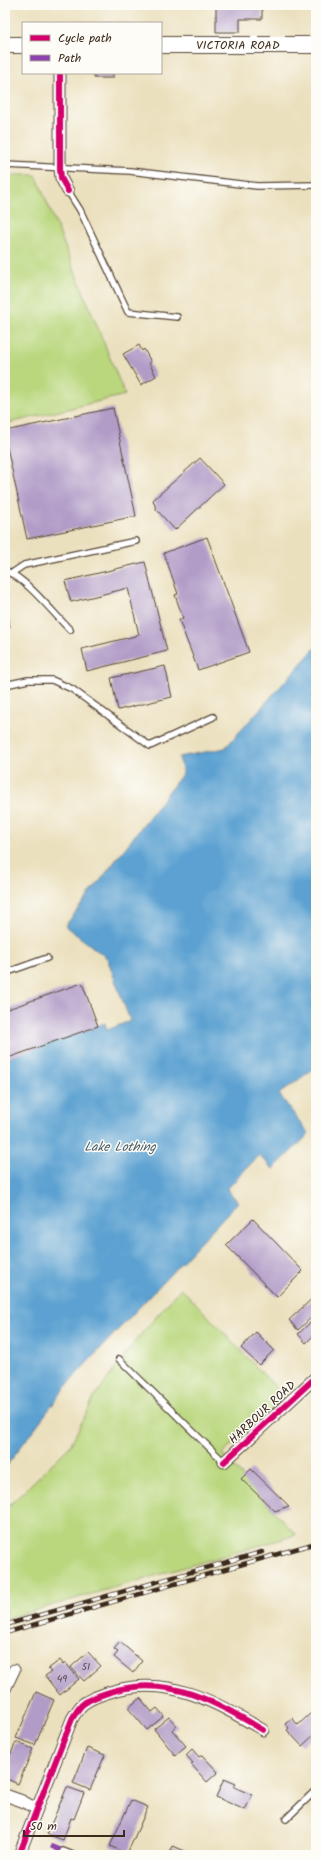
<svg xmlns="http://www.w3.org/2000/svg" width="321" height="1860" font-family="Kalam,sans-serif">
  <rect width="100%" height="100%" fill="#fdfcf7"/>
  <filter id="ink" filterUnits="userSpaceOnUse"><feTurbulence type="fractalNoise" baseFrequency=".025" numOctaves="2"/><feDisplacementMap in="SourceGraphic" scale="8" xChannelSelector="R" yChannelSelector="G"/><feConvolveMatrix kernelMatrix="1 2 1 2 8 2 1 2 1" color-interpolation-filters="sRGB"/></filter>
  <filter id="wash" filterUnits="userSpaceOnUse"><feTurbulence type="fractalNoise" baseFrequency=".012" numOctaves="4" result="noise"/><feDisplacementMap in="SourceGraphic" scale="16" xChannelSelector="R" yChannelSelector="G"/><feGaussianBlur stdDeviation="0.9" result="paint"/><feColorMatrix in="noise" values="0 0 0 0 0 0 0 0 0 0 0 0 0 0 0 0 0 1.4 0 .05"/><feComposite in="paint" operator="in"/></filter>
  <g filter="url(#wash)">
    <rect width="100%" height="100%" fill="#ebe0be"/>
    <path fill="#bad77e" stroke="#7a804e" d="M5 175H36L125 395 5 424Z
      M181 1288 285 1397 222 1454 296 1535 5 1619V1510L70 1446 94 1398 133 1344Z"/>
    <path fill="#5ca1d1" stroke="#4c6678" d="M316 647V1067L279 1094 309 1134 273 1169 259 1155 227 1189 238 1202 71 1380 5 1468V1059L105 1023 107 1030 130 1021 107 958 65 926 183 773 179 757 225 748Z"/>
    <g id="blocks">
      <path fill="#b19cc7" d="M216 5H262V19H240V32H216Z
        M94 73H113V78H94Z
        M139 345 142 351 144 349 151 362 149 363 156 376 141 385 123 354Z
        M113 408 136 516 27 539 5 438V431Z
        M200 458 224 484 175 530 156 509 153 500Z
        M207 537 249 652 198 670 179 620 183 618 175 595 178 594 164 553Z
        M145 562 167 651 87 671 82 649 139 635 128 588 71 602 65 581Z
        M5 608 10 627 5 628Z
        M165 666 172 697 118 710 111 678Z
        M82 983 98 1026 5 1059V1010Z
        M253 1219 303 1271 277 1297 226 1245Z
        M316 1295V1313L298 1330 289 1320Z
        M312 1321 316 1326V1333L306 1343 298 1334Z
        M256 1332 274 1350 259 1365 241 1348Z
        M251 1469 289 1506 275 1511 241 1479Z
        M120 1642 142 1661 133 1673 114 1657 118 1652 114 1649Z
        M88 1652 101 1666 84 1681 71 1667Z
        M60 1660 63 1664 65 1662 79 1679 60 1695 45 1676 51 1672 48 1669Z
        M36 1692 54 1700 35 1745 16 1738Z
        M140 1698 152 1712 157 1708 164 1716 147 1730 128 1708Z
        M312 1712 316 1716V1733L302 1746 287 1730 289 1728 285 1724 292 1718 298 1725Z
        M169 1717 177 1726 172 1730 186 1746 175 1755 154 1729Z
        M16 1742 33 1749 18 1784 5 1778V1767Z
        M87 1748 105 1755 90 1790 73 1783Z
        M192 1749 199 1757 202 1755 218 1772 207 1782 191 1764 193 1763 186 1755Z
        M224 1779 236 1784 234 1787 252 1795 245 1810 216 1797Z
        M67 1787 84 1793 74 1819 71 1818 63 1840 47 1834Z
        M131 1800 148 1807 127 1854 110 1846Z
        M173 1846 190 1853 189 1855H169Z"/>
    </g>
  </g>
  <g filter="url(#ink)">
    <use href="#blocks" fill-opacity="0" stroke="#554536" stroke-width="1"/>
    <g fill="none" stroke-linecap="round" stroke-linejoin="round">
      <g stroke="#554536" stroke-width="8">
        <path id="service" d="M5 165 130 171 257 186 316 185
          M68 191 80 210 128 312 177 317
          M5 571C23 575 56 616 70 630
          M12 573 24 565 136 541
          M5 685 28 680H52L72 689 150 746 213 717
          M5 973 47 958
          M119 1359 224 1462
          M286 1819 316 1790
          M63 1851 73 1855"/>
      </g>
      <g stroke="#554536" stroke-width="13">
        <path id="minor" d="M60 73V168L61 178 68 191
          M224 1462 316 1377
          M5 1689 14 1670
          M5 1795 22 1801 37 1809
          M19 1855 72 1719C75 1714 79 1707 83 1704 92 1697 106 1693 117 1690 172 1676 217 1703 263 1730"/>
      </g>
      <g stroke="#554536" stroke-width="18">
        <path id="secondary" d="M5 45H23
          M161 45H316"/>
      </g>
      <use href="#service" stroke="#fff" stroke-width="5.5"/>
      <use href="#minor" stroke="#fff" stroke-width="11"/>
      <use href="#secondary" stroke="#fff" stroke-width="16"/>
      <g stroke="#3b2a1e" stroke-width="4.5">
        <path id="rail" d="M5 1625 262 1552
          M5 1633 316 1543"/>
      </g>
      <use href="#rail" stroke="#fdfcf7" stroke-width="3" stroke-dasharray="9" stroke-linecap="butt"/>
      <path stroke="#8e44ad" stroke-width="5" stroke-dasharray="10 5" stroke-linecap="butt" d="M51 1846 63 1851"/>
      <g stroke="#fdfcf7" stroke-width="8">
        <path id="cycleway" d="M60 73V168L61 178 68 191
          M224 1462 316 1377
          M19 1855 72 1719C75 1714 79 1707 83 1704 92 1697 106 1693 117 1690 172 1676 217 1703 263 1730"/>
      </g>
      <use href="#cycleway" stroke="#d6006c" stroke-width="6"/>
    </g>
  </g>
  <g text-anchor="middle" stroke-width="3" stroke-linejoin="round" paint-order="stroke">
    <g font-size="10" fill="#584648">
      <text x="86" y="1670">51</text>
      <text x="62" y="1682">49</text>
    </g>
    <g font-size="12" fill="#3b2a1e" stroke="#fdfcf7">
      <text x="238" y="49">VICTORIA ROAD</text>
      <text transform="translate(262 1412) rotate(-43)" y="4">HARBOUR ROAD</text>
    </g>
    <g font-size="13" font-style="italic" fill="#485a66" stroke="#fdfcf7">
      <text x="120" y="1151">Lake Lothing</text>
    </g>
  </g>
  <rect width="321" height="1860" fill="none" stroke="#fdfcf7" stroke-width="20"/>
  <rect x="22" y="22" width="140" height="52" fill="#fdfcf7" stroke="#afa8a0"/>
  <rect x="30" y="35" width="20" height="6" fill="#d6006c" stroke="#afa8a0"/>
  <text x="58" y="42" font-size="12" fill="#3b2a1e">Cycle path</text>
  <rect x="30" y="55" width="20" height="6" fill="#8e44ad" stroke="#afa8a0"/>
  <text x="58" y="62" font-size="12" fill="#3b2a1e">Path</text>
  <path d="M24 1830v6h100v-6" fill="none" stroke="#3b2a1e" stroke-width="2"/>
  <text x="30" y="1830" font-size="12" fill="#3b2a1e" stroke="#fdfcf7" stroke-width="3" paint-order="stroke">50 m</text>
</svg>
